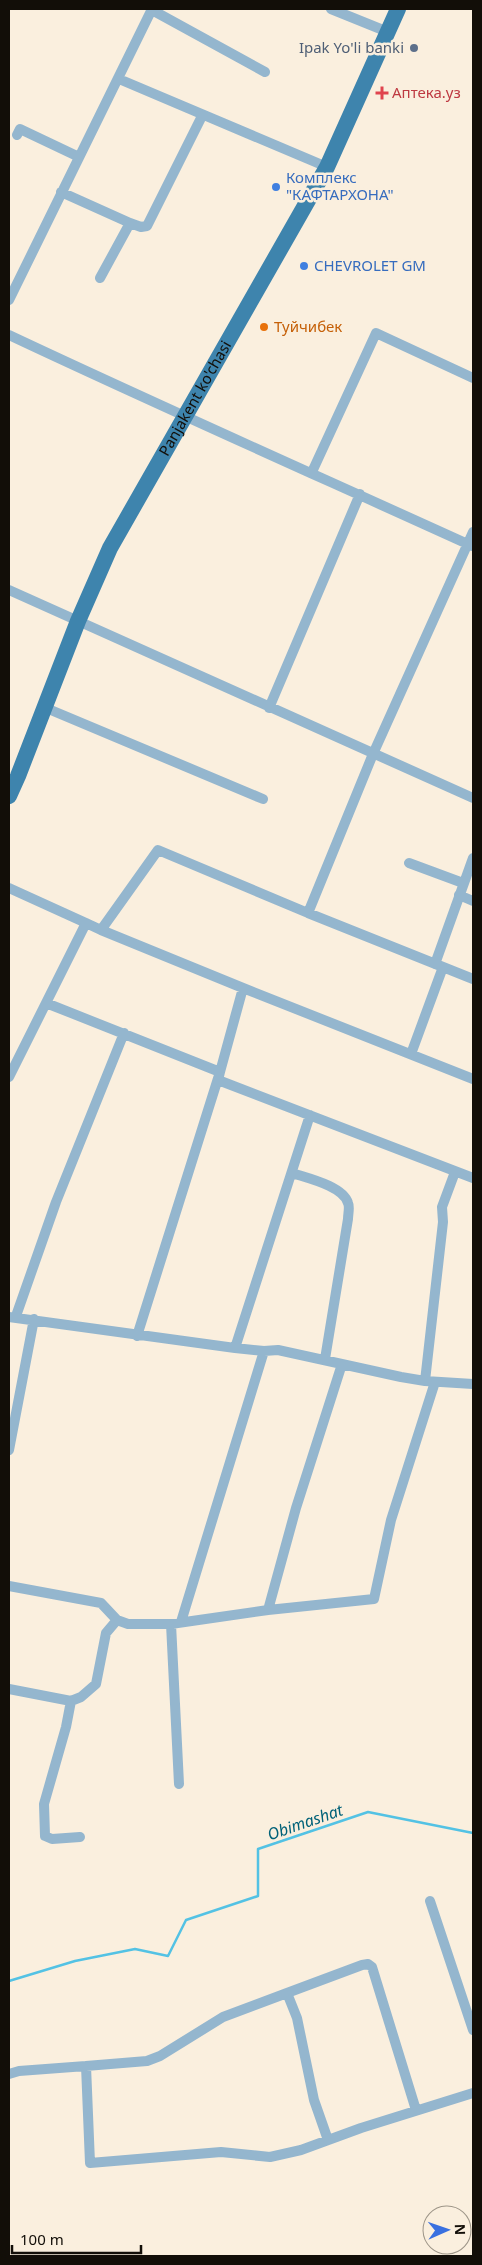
<svg xmlns="http://www.w3.org/2000/svg" width="482" height="2265" font-family="'Noto Sans',sans-serif">
  <rect width="100%" height="100%" fill="#faefde"/>
  <g fill="none" stroke-linecap="round" stroke-linejoin="round">
    <path stroke="#53c2e4" stroke-width="2.5" d="M9 1981 75 1961 135 1949 168 1956 186 1920 258 1896V1849L368 1812 473 1833"/>
    <path stroke="#94b6ce" stroke-width="10" d="M331 9 388 32
      M152 10 265 72
      M119 79 327 167
      M17 135 20 129 79 157
      M61 192 130 223 141 227 147 226 202 116
      M100 278 130 223
      M9 300 152 9
      M9 335C162 407 318 476 472 546
      M312 472 376 333 473 378
      M9 590 473 798
      M46 708 263 799
      M269 708 360 494
      M409 863 463 883
      M9 888 86 923
      M459 895 473 901
      M308 913 473 979
      M101 930 243 988 473 1079
      M435 964 473 858
      M46 1003 220 1072 218 1080 473 1178
      M411 1054 443 967
      M9 1077 86 923 101 930 158 850 308 913 373 754 473 532
      M292 1173C307 1178 343 1186 348 1203 350 1207 348 1214 348 1219L325 1359
      M16 1316 56 1202 124 1033
      M9 1317 235 1348 264 1351 278 1350 401 1377 425 1381 473 1384
      M137 1336 220 1072 243 988
      M235 1348 310 1115
      M425 1381 443 1222 442 1207 455 1172
      M9 1450 34 1319
      M9 1586 101 1603 117 1620 128 1624H171L268 1610 374 1599 391 1520 435 1382
      M268 1610 296 1508 342 1364
      M181 1622 264 1351
      M171 1624 179 1784
      M9 1689 71 1701 81 1697 96 1684 106 1633 117 1620
      M71 1701 66 1727 44 1804 45 1836 52 1839 80 1837
      M430 1901 473 2030
      M287 1993 362 1965 368 1964 372 1967 416 2110
      M9 2074 19 2071 86 2066
      M328 2140 314 2100 297 2018 287 1993 223 2017 160 2056 147 2061 86 2066 90 2163 221 2152 270 2157 301 2150 361 2128 473 2093"/>
    <path stroke="#3e84ad" stroke-width="16" id="s1" d="M9 796 18 776 78 621 110 548 327 167 398 9"/>
  </g>
  <circle fill="#5c6f8a" stroke="#faefde" stroke-width="2" cx="414" cy="48" r="5"/>
  <path fill="#e0444e" stroke="#faefde" stroke-width="2" d="M379.5 85.5h5v5h5v5h-5v5h-5v-5h-5v-5h5z"/>
  <g fill="#3f7fe0" stroke="#faefde" stroke-width="2">
    <circle cx="276" cy="187" r="5"/>
    <circle cx="304" cy="266" r="5"/>
  </g>
  <circle fill="#e8710a" stroke="#faefde" stroke-width="2" cx="264" cy="327" r="5"/>
  <g text-anchor="middle" stroke-width="5" stroke-linejoin="round" paint-order="stroke">
    <g font-size="15" fill="#4e5e75" stroke="#faefde" text-anchor="end">
      <text x="404" y="53">Ipak Yo'li banki</text>
    </g>
    <g font-size="15" fill="#be3a42" stroke="#faefde" text-anchor="start">
      <text x="392" y="98">Аптека.уз</text>
    </g>
    <g font-size="15" fill="#366cbe" stroke="#faefde" text-anchor="start">
      <text x="286" y="183">Комплекс<tspan x="286" dy="17">"КАФТАРХОНА"</tspan></text>
      <text x="314" y="271">CHEVROLET GM</text>
    </g>
    <g font-size="15" fill="#c56008" stroke="#faefde" text-anchor="start">
      <text x="274" y="332">Туйчибек</text>
    </g>
    <g font-size="15" fill="#120e08" stroke="#faefde">
      <text dy="5" stroke="none"><textPath href="#s1" startOffset="440">Panjakent ko'chasi</textPath></text>
    </g>
    <g font-size="16" font-style="italic" fill="#006178" stroke="#faefde">
      <text transform="translate(305 1822) rotate(-19)" y="6">Obimashat</text>
    </g>
  </g>
  <rect width="482" height="2265" fill="none" stroke="#120e08" stroke-width="20"/>
  <g transform="translate(447 2230) rotate(88)"><circle r="24" fill="#faefde" stroke="#9d9588"/>
  <path d="M0-4L9 19L0 12L-9 19Z" fill="#3970e0"/>
  <text y="-8" font-size="14" font-weight="bold" text-anchor="middle" fill="#120e08">N</text>
  </g>
  <path d="M12 2245v8h129v-8" fill="none" stroke="#120e08" stroke-width="2.5"/>
  <text x="20" y="2245" font-size="15" fill="#120e08" stroke="#faefde" stroke-width="4" paint-order="stroke">100 m</text>
</svg>
